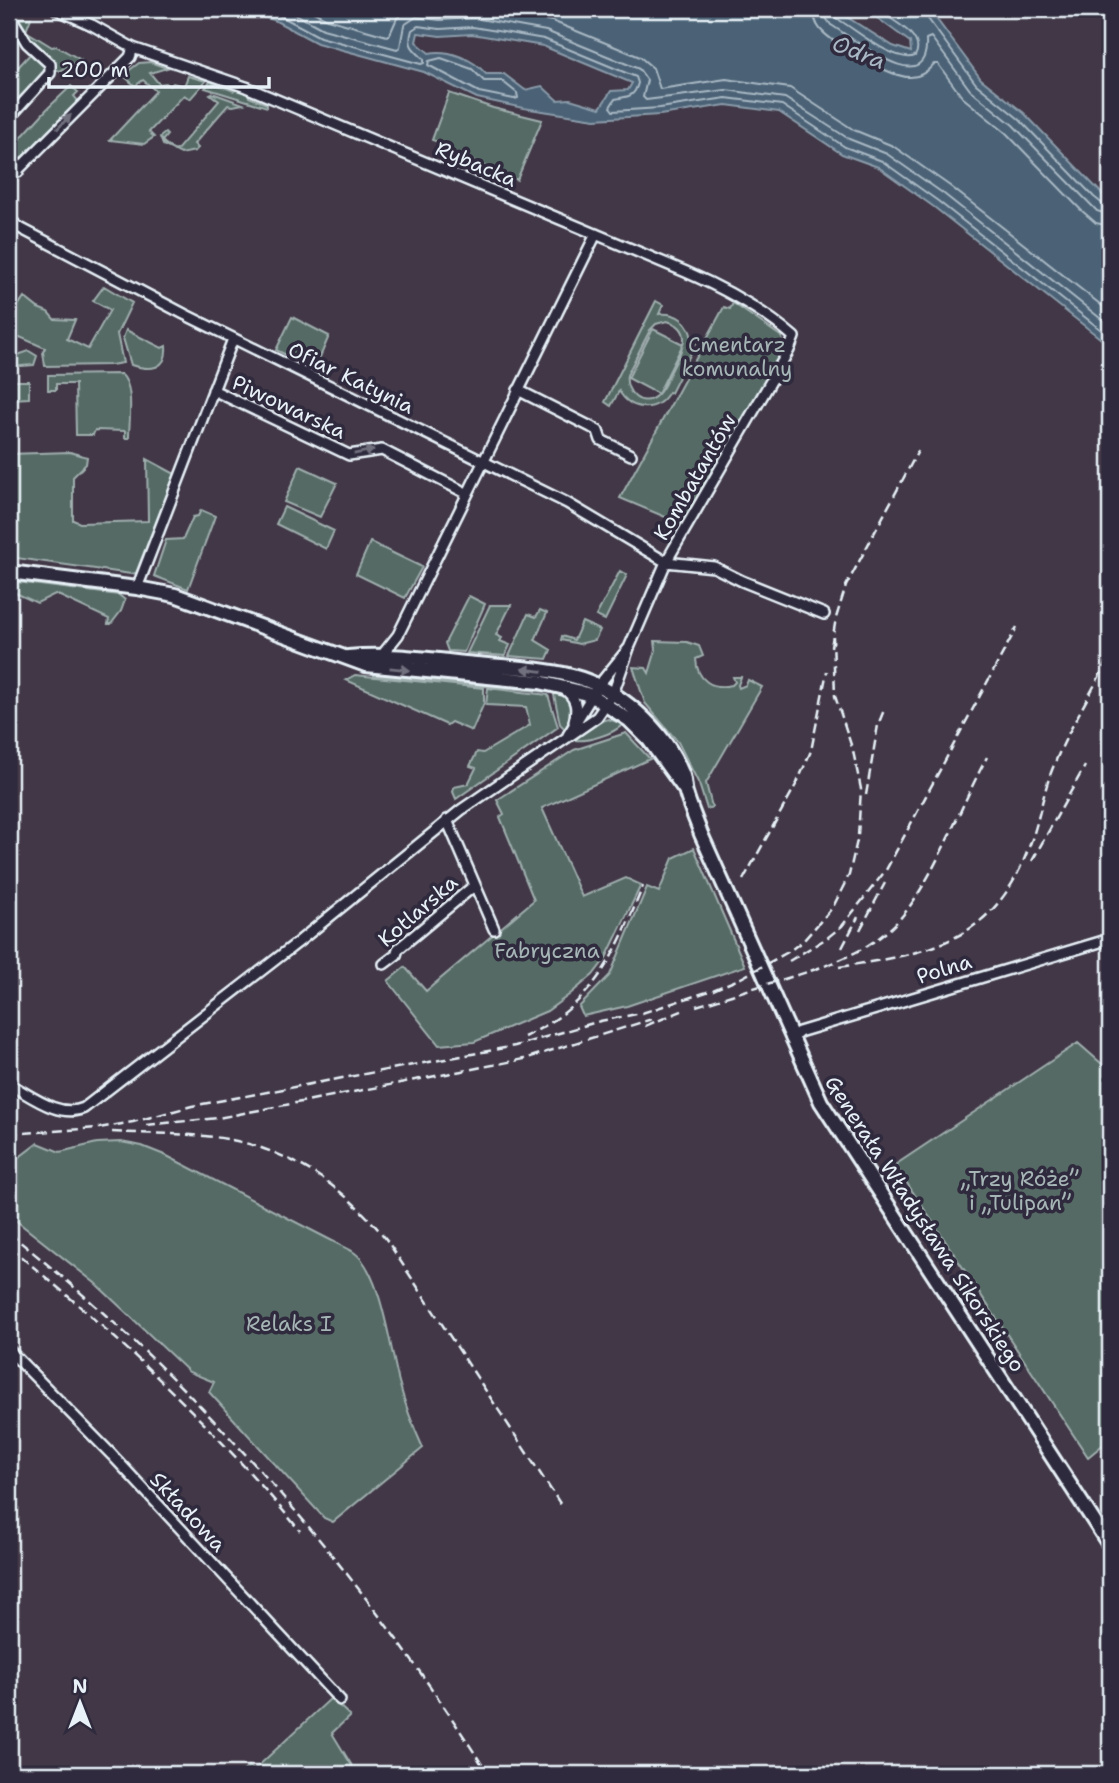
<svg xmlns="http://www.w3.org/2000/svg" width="1119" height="1783" font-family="'Shantell Sans',sans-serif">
  <rect width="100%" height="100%" fill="#413746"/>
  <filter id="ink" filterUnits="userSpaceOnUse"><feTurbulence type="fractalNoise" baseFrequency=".0143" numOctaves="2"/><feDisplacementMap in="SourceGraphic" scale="14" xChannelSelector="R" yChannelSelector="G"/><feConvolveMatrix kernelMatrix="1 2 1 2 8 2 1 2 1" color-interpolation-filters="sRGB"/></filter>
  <g filter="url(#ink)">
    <path fill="#566b65" stroke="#9faeae" stroke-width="2" fill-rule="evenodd" d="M31 18 26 31 52 47 56 46 81 60 60 71 55 69 54 65 26 39 13 19Z
      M33 51 47 65 48 71 33 91 29 88 9 107V77Z
      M150 62 167 68 150 73 159 84 166 83 170 86 173 83 184 86 188 76 206 81 190 99 184 95 149 132 154 137 144 144 110 140 156 91 143 80 135 86 123 75 139 63Z
      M210 82 234 91 241 88 249 91V97L267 104V107L205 88Z
      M71 86 78 92 74 96 78 101 14 165 9 164V151L47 109Z
      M212 93 243 104 233 106 228 105 194 144 198 148 195 151 181 154 163 145 160 137 165 133 167 135 162 141 174 151 177 150 219 101 210 94Z
      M449 93 493 108 542 120 517 180 444 149 441 143 432 140Z
      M104 286 132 303 117 334 123 363 111 365 45 366 43 352 45 348 20 337 9 341V319L24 297 38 308 48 312 54 319 75 320 67 339 88 349 110 310 93 301Z
      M656 301 663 305 659 314C677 312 690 322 692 340L695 335 699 337 671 393 669 392C656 414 631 411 619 391L611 406 605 402ZM667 321C697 329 680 353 671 371 667 378 664 389 657 395 642 410 624 392 627 375L650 330 656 324Z
      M733 303 782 337 784 348 682 524 620 498 724 307 730 309Z
      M292 317 329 336 315 369 276 350Z
      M653 329 683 344 658 394 628 378Z
      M126 330 162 348 166 346C168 370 150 371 131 365L123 338Z
      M29 351 37 356 34 365 9 367V358Z
      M121 374C135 386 129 420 129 438H125V431L95 430 93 435H76L75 384H56V390H48V375Z
      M11 381H29V398L11 399Z
      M70 452 87 457 86 464 73 477V520L80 523 148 521 147 459 175 474 136 573 131 574 9 557V454Z
      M300 466 337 483 320 517 284 502Z
      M284 507 334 531 326 549 276 524Z
      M201 510 215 516 188 589 154 576 166 540 183 539 193 517 198 516Z
      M370 542 422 567 405 598 356 574Z
      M620 571 627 575 605 620 596 616Z
      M9 581 119 595 125 600 121 611 111 624H108L109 619 60 596 55 594 37 603 9 590Z
      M469 596 485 604 464 652 448 651 445 643Z
      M490 605H511L496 635 502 638 500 641 510 645 505 656 467 653Z
      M540 610 547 613 535 640 551 650 547 659 509 656 528 614 536 617Z
      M582 622 600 630 595 640 579 644 561 640 562 636 574 640Z
      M655 641 687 642 699 646 703 656 696 659C697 680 712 690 732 685L735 682 733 677H741L738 685 739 688 746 685 748 680 762 687 706 783 712 807 707 809 699 784 678 742 645 703 633 667 646 668 649 673 656 650Z
      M374 671 549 688 547 692 374 675Z
      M355 675 484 688V703L472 731 451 722 447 725 346 680Z
      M488 688 548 695 558 727 456 799 453 792 454 787 468 784 476 768 470 766 477 752 483 753 530 725 526 707 486 705Z
      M553 690 560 691 571 701V722L566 730 560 724Z
      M608 719 623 724C614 734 587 742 575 740L594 723Z
      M626 733 650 759 542 808 582 897 626 878 641 885 606 958 593 975 569 995 547 1011 474 1042 439 1045 388 981 405 967 426 991 534 900 500 817 504 814 497 800 574 750Z
      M694 848 745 966 627 1006 583 1016 579 1007 610 975 647 887 659 892 673 858Z
      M1078 1043 1110 1071V1439L1088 1457 895 1165Z
      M121 1142 142 1146 167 1156 352 1251C381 1268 390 1349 399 1382 405 1405 413 1426 423 1448L333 1522 324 1518 209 1392 214 1382 189 1372 95 1283 9 1215V1165L38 1143 60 1152 97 1143Z
      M331 1698 350 1716 332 1733 357 1774H240L249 1766 254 1770Z"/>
    <path fill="#4b6276" stroke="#8a9baa" stroke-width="2" fill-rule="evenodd" d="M232 9H834L893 46 911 52 910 42 865 9H929L981 79 1024 113 1110 202V346L934 207 878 167 842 154 779 112 726 105 660 115 595 119 523 108 477 98 424 72 317 43 274 20ZM418 33 440 36 472 34 543 46 632 83 628 90 611 91 600 108 570 99 557 100 542 86 525 90 504 74H486C473 59 449 49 429 53L416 42Z"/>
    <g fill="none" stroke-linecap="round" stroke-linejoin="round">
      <path stroke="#a9b8c4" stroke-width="2" d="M259 9 277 14 320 37 421 64 424 63V59C413 49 407 46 412 30L418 26 440 29 473 27 544 39 636 77 638 83C634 98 628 96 615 99L610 107 613 111 660 108 726 98 782 105 845 147 882 161 938 201 1110 337
        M286 9 323 29 397 49 400 47 404 25 416 17 440 20 474 18 546 31 639 69 647 80 643 97 646 100 726 90 785 98 849 139 887 154 944 194 1110 326
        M308 9 327 19 387 36 390 34 397 18 408 9
        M481 9 552 21 640 57 653 68 660 89 726 79 790 88 854 130 893 146 950 186 1110 312
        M813 9C814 16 815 23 820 29 832 43 893 79 911 77 921 77 928 71 934 64H938L962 97 1006 133 1081 210 1096 223 1110 226
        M824 9 826 18 831 25C852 37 930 103 926 39L931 37 970 90 1013 125 1097 211 1110 215
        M833 9 836 18C854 28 895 64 915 56 927 36 890 19 876 9
        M924 9 926 16 976 84 1019 119 1094 197 1104 205 1110 206
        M441 58 472 69 484 81H502L517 93 518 98 514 99 479 92 428 65 429 61Z"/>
      <g stroke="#e8f1f8" stroke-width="14">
        <path id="minor" d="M9 14 27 43 50 64V73L9 118
          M9 166 18 172
          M9 179 130 57 133 48
          M9 219 18 227 184 314 567 503 666 562
          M213 390 349 455 382 450 466 493
          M518 390 591 427 598 431 601 440 631 455
          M666 562 714 567 742 581 824 614
          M137 588 233 339
          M382 655 398 635 596 234
          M564 689C576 698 578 707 574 722
          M568 735 598 686 628 649
          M447 820 494 929
          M384 964 396 955 398 949 475 885
          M791 1039 799 1032 1110 939
          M9 1084C30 1095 59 1119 84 1108L297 943 461 810 597 717 613 694 629 648 666 562 789 350 794 337C763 310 723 288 686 272L246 87 133 48 92 25 56 9
          M9 1350 112 1455 340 1700"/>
      </g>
      <g stroke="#e8f1f8" stroke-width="18">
        <path id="major" d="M9 572 137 588 175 595 366 665 540 682 577 691 592 696 629 720 649 740 685 790
          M348 657C391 653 434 660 476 664 508 667 542 668 572 676 619 688 664 729 682 773 685 779 684 787 686 793 690 807 696 820 701 834L821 1102 1110 1546"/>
      </g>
      <use href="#minor" stroke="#2f2a3d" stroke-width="9"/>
      <use href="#major" stroke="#2f2a3d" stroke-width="12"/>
      <path stroke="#e8f1f8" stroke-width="2.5" stroke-dasharray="10 5" stroke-linecap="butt" d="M831 647 836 618 846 586 918 451
        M866 795 878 725 884 710
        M1032 861 1085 766
        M743 880 797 783 811 751 827 671
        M860 930 885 883
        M842 948 858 917
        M789 961 827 938 842 926 886 870 1017 627
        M839 967C928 953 994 943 1029 847 1039 822 1042 796 1052 770 1067 731 1091 694 1110 656
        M696 1006C720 999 743 991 767 984 822 968 879 953 912 903 943 857 961 805 987 757
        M645 1026 684 1010
        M524 1037C596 1003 615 955 643 886
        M146 1125 218 1118 524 1059 652 1019
        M112 1132C146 1134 180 1133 214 1137 284 1146 343 1184 386 1239L561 1505
        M9 1134 99 1128 133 1122 192 1106 515 1046 600 1021 642 1013 713 990 741 978 788 952 804 940 833 907 849 875 858 836 861 789 853 751 835 696 833 637
        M9 1233C200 1385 358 1568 488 1774
        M9 1247C114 1332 214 1426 300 1531"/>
    </g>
    <defs><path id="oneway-solid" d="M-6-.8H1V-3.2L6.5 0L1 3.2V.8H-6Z" transform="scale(1.75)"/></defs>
    <g fill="#70707e">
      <use href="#oneway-solid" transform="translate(64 122) rotate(-46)"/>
      <use href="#oneway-solid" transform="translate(364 452) rotate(-11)"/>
      <use href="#oneway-solid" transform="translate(400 669) rotate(6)"/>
      <use href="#oneway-solid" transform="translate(532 670) rotate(-173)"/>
    </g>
  </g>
  <g text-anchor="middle" stroke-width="7" stroke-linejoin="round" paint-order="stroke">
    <g font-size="21" fill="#e8f1f8" stroke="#2f2a3d">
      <text transform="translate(476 164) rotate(23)" y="7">Rybacka</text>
      <text transform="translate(351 378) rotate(26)" y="7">Ofiar Katynia</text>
      <text transform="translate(289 407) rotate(25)" y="7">Piwowarska</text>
      <text transform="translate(695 477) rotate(-60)" y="7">Kombatantów</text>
      <text transform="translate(418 911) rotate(-41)" y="7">Kotlarska</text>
      <text transform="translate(944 969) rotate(-17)" y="7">Polna</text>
      <text transform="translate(925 1224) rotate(57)" y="7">Generała Władysława Sikorskiego</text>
      <text transform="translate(188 1512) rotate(47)" y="7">Składowa</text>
    </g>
    <g font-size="21" fill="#a6b5b6" stroke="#2f2a3d">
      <text x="737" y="352">Cmentarz<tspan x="737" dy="24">komunalny</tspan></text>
      <text x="547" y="958">Fabryczna</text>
      <text x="1020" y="1186">„Trzy Róże”<tspan x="1020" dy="24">i „Tulipan”</tspan></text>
      <text x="289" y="1331">Relaks I</text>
    </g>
    <g font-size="23" font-style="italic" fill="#a9b8c4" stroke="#2f2a3d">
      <text transform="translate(859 52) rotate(22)" y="8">Odra</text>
    </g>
  </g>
  <rect width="1119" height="1783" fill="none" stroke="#2f2a3d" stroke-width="35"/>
  <rect x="18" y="18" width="1084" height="1748" fill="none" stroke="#e8f1f8" stroke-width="2.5" filter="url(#ink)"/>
  <g transform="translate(80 1703)" stroke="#2f2a3d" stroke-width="5" paint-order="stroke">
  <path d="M0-5L12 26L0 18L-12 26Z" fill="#e8f1f8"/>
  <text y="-10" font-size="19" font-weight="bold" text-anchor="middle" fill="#e8f1f8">N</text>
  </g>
  <path d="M49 77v10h220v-10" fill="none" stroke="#e8f1f8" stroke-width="3.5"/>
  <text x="60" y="77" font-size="21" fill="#e8f1f8" stroke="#2f2a3d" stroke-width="5" paint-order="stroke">200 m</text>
</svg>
